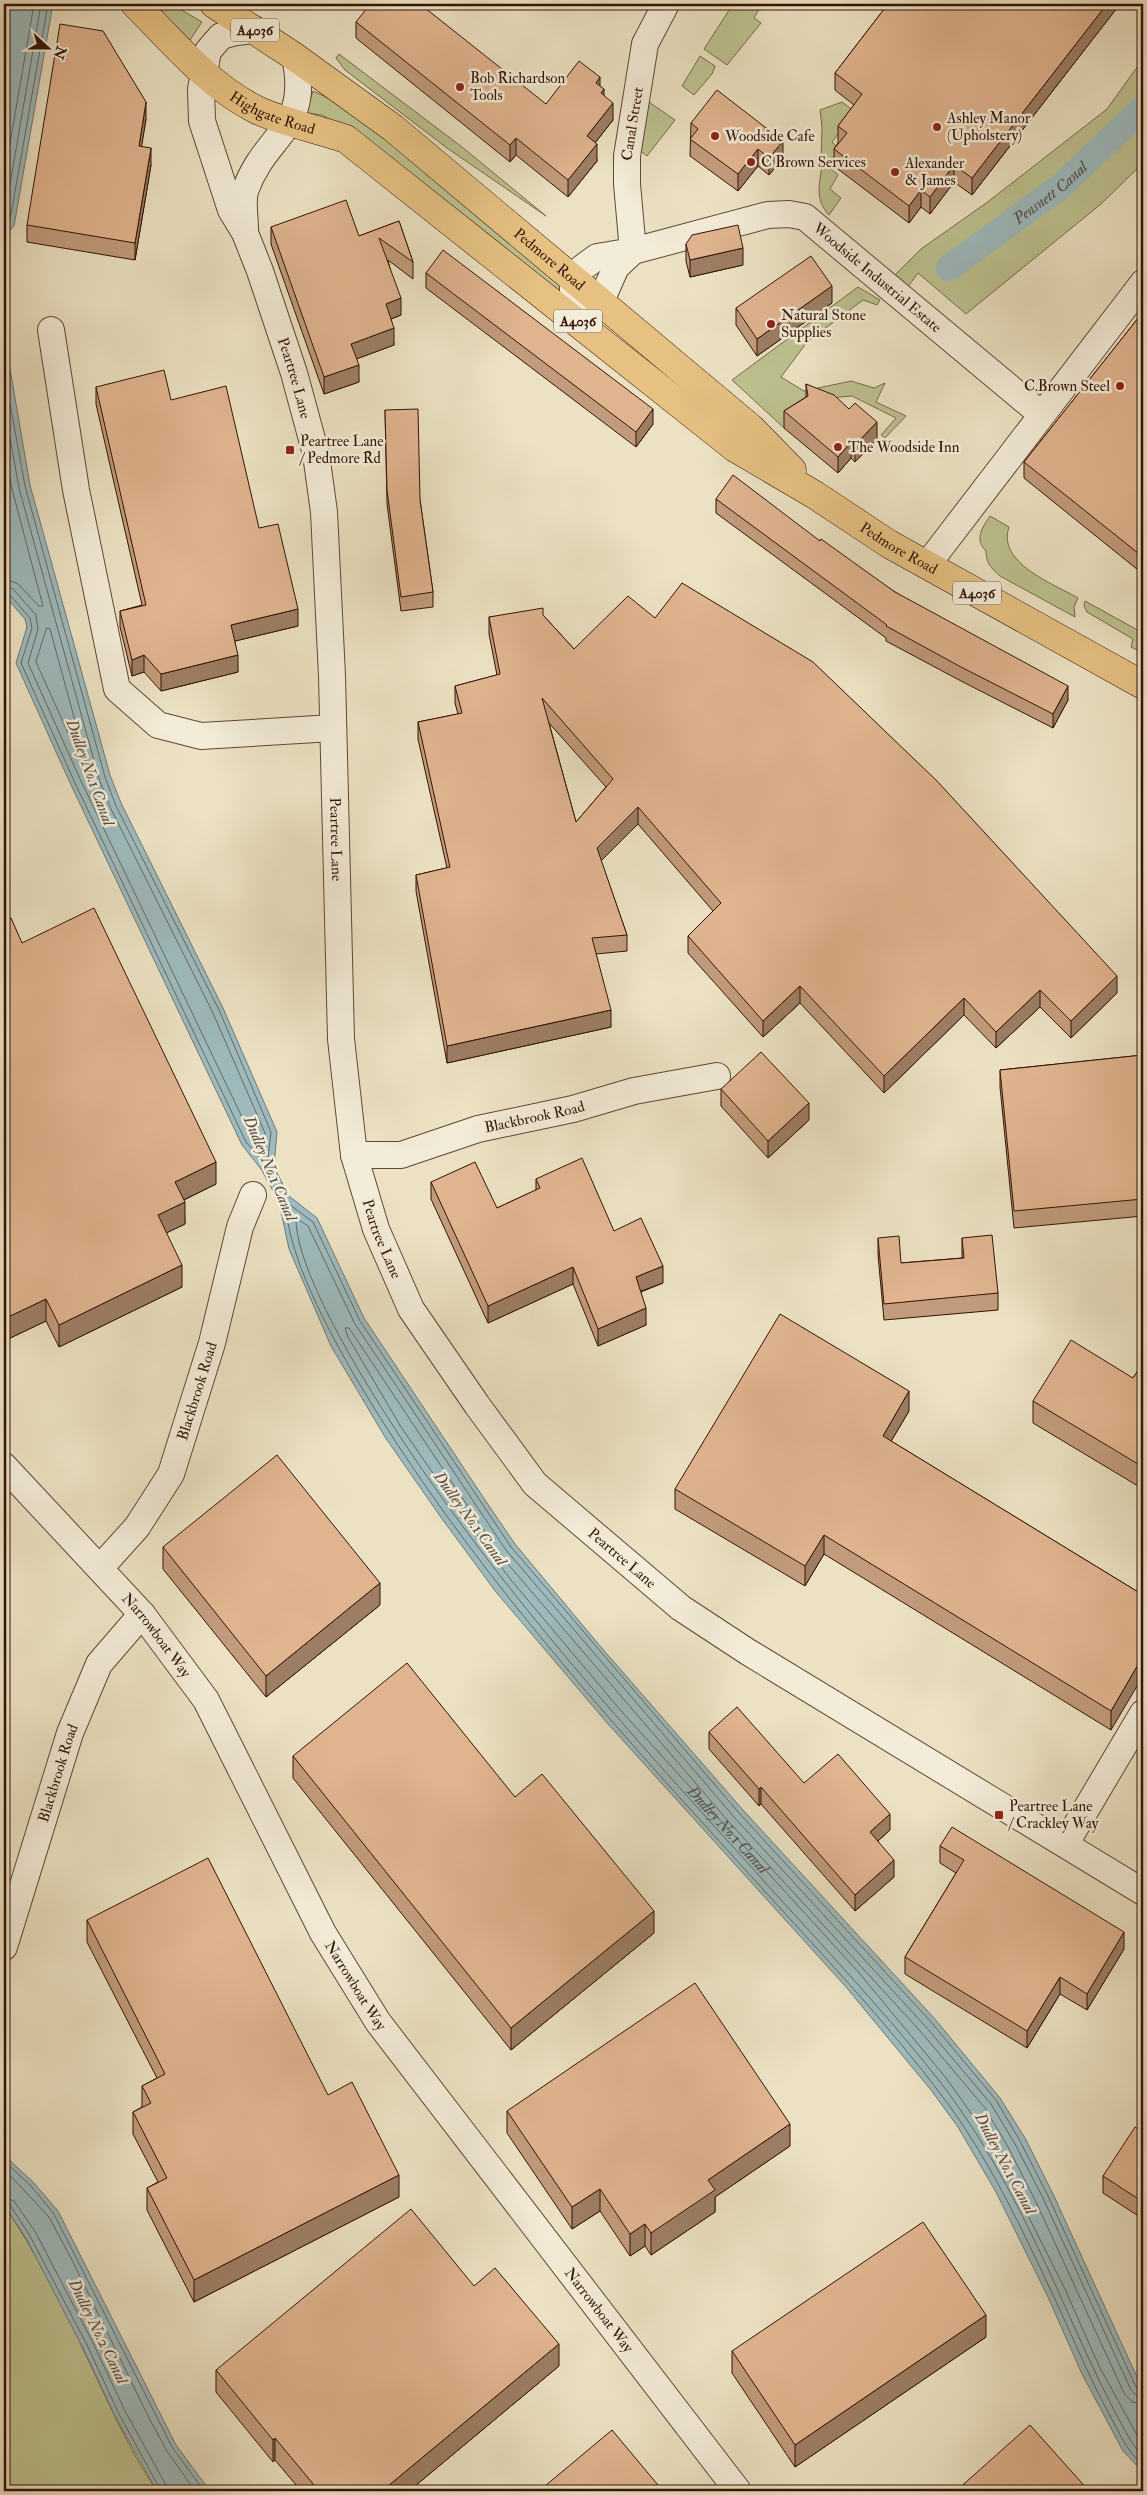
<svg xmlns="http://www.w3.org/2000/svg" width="1147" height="2495" font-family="'IM FELL Double Pica',serif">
  <rect width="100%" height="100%" fill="#ece2c3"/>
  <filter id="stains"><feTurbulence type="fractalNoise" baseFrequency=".004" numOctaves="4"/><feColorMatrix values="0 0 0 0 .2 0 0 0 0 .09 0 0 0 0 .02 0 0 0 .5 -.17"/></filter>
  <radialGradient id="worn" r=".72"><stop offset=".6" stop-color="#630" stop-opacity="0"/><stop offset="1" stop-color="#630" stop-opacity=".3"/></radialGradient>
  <path fill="#bdc290" stroke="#786a4c" d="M154 4H171L202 22 190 40Z
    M733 4H762L754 18 761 23 727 65 704 49Z
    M339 54 462 147 546 216 447 148 345 70 336 58Z
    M700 56 715 66 712 74 694 95 682 86Z
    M1143 59V163L1101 204 966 314 918 273 907 288 895 275 921 249 989 201 1107 109Z
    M313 91C349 106 377 132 407 156 461 199 513 243 565 288L564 294 348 130 322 115 306 113Z
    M649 102 675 120 647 156 638 149Z
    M842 102 855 112 832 142 840 150 830 163 821 160 822 127 820 110Z
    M822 166 830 168 838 175 830 189 841 198 829 215C815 200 819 185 822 166Z
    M858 287 880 300 877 305 863 300 807 342 781 377 804 391 851 381 874 388 885 383 876 402 906 416 885 438 881 435 896 418 852 396 806 400 808 413 784 428 732 380Z
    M990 516 1009 527C997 563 1052 583 1078 598L1074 607 1075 617 1000 576C991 568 986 563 986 551 974 539 982 528 990 516Z
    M1085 601 1143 633V653L1131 647 1133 639 1087 612 1084 606Z
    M4 2205C34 2250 60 2299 83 2349 106 2397 127 2447 157 2491H4Z"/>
  <path fill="#9dbbbe" stroke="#727875" d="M4 4H53L14 226 4 236Z
    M4 334 30 485 110 775 121 803 223 1008 277 1132 274 1167 289 1196 317 1218 364 1318 491 1509 515 1544 600 1646 743 1810 935 2019 1000 2098 1025 2138 1053 2194 1143 2390V2472L1123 2451 1082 2374 1048 2297 996 2192 958 2127 931 2090 846 1987 608 1724 496 1592 440 1516 385 1437 331 1346 289 1249 279 1202 261 1169 242 1145 71 785 16 663 27 627 25 619 4 595Z
    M4 2155 34 2183 58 2211 176 2445 210 2491H157L115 2416 83 2348 26 2238 4 2205Z"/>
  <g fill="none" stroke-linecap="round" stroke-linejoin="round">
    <g stroke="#686762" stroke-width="1">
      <path d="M4 178 34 4"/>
      <path d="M4 219 41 4"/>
      <path d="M4 229 9 223 13 203 48 4"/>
      <path d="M4 371 25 486 105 777 116 806 219 1010 271 1132 267 1166 246 1142 75 783 21 663 32 628 30 618 9 594 4 593"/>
      <path d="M4 405 19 488 99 779 111 809 213 1013 265 1133 263 1149 252 1138 81 781 28 663 38 629 36 615 13 589 4 586"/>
      <path d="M4 446 12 489 43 606H39L17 583 4 579"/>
      <path d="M47 628 50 629 87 765 86 768 83 766 36 662Z"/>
      <path d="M4 2161 31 2186 54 2214 172 2447 204 2491"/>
      <path d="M4 2169 49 2217 73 2262 149 2418 167 2451 195 2491"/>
      <path d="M4 2197 14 2201 36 2233 93 2343 125 2411 166 2485 167 2491"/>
      <path d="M4 2203 10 2205 30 2236 87 2345 119 2414 161 2491"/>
      <path d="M1143 2390 1136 2387 1048 2196 1020 2141 996 2100 931 2022 739 1813 511 1547 360 1321 313 1222 286 1202C286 1254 331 1335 357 1380 463 1558 602 1713 741 1865 812 1944 886 2020 949 2105 991 2163 1023 2231 1053 2295 1072 2335 1088 2375 1109 2414 1119 2432 1127 2452 1143 2465"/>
      <path d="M1143 2397 1136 2395 1131 2390 1043 2198 1015 2144 991 2104 926 2027 734 1817 506 1550 355 1324 308 1226 296 1218C295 1258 338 1335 359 1371 466 1551 605 1706 745 1860 811 1934 880 2005 941 2083 990 2147 1027 2222 1060 2295 1078 2335 1095 2374 1115 2412 1124 2428 1131 2444 1143 2457"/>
      <path id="s1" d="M1143 2404 1132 2402 1124 2393 1036 2202 1008 2147 985 2108 921 2032 729 1822 501 1556 349 1328H345L348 1337 401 1427 455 1505 511 1580 622 1712 860 1974 946 2078 973 2116 1012 2184 1065 2289 1099 2366 1143 2446"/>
    </g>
    <path stroke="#9dbbbe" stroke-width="26" id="s2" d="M949 268 1061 186 1143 108"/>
    <g stroke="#604736" stroke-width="28">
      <g id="minor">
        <path id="s3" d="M256 30 236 32 221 36 208 51 201 89 202 121 231 210 245 233 260 271 294 373 316 454 324 512 332 676 341 1039 354 1155 376 1229 411 1309 477 1405 535 1484 681 1608 748 1652 1143 1892"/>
        <path d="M245 229C245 218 242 202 245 191 265 133 311 131 295 57"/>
        <path id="s4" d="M633 251 627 184V156L645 44 666 4"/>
        <path d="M582 315 601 301 616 267 633 251"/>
        <path id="s5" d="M576 320 573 289 575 279 582 268 597 257 633 251 768 215 789 214 805 217 1041 414"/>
        <path d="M51 330 76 490 117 689 158 725 201 736 333 728"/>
        <path d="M927 565 1143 283"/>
        <path id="s6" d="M354 1155H401L478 1129 573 1109 634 1091 717 1076"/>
        <path id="s7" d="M4 1466 142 1614 206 1700 323 1933 378 2022 738 2491"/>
        <path id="s8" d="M100 1568 137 1527 171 1474 212 1343 240 1227 253 1195"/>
        <path d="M1066 1843 1143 1713"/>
        <path id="s9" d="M4 1947 70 1733 99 1664 142 1614"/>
      </g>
    </g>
    <g stroke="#321307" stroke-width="29">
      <g id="highway">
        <path id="s10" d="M135 4C172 41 208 85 255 109 281 122 318 129 346 139L735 448 815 495 889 544 1143 685"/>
        <path id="s11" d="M214 4 295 57 393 128 751 428 792 470"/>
      </g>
    </g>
    <use href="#minor" stroke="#f3ecd8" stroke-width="26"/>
    <use href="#highway" stroke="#e6c182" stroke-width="28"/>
  </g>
  <path fill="#c19b7b" stroke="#321307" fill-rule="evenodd" d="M888 4H1120L972 195 954 182 930 214 921 207 909 223 834 166V149L838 143V126L854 105 835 90V73Z
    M356 22 546 104 600 86 613 120 595 143 597 161 568 197 516 155 510 162 356 38Z
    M146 119 141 147 151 165 135 260 27 242V225Z
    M691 123 783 158 769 175 758 166 738 191 690 156Z
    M399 221 413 262V279L388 260 401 315 391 319 394 345 356 359 359 382 324 394 271 244V227L359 236Z
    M686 244 743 265 690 277 686 261Z
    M426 273 653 424 636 447 426 288Z
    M832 303 757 356 736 325V308Z
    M1143 312V574L1024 478V462Z
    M806 384 849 409 877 439 855 462 851 458 838 473 784 428V411L806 397Z
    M96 387 171 400 259 528 298 626 235 641 238 672 161 691 144 672 132 676 120 627V611L142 605 96 404Z
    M385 410 420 500 433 592V607L401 611 387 504Z
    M716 499 820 541 895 592 1068 700 1053 728 961 681 886 641V638L716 513Z
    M543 615 574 649 1117 993 1071 1038 1040 1007 996 1048 964 1015 884 1093 800 1003 763 1037 688 953V936L713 911 638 824 601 861 627 935V951L596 954 611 1027 447 1063 416 891V875L447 868 418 739V722L458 714 455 703V686L497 675 489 634V617ZM549 723 606 787 576 822Z
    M4 922 22 943 216 1184 184 1200 185 1224 166 1233 182 1287 59 1347 46 1321 4 1341Z
    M1143 1055V1216L1014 1228 1000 1087V1070Z
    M721 1089 809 1120 768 1158 721 1106Z
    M536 1179 614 1231 663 1283 641 1292 646 1325 598 1346 573 1284 488 1323 431 1199V1182L497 1208 536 1190Z
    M878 1238 901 1263 962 1258V1238L998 1293V1310L884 1320 878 1255Z
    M1143 1363V1489L1033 1423V1401L1133 1378Z
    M909 1411 891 1441 1143 1595 1111 1730 824 1554 805 1586 675 1509V1489Z
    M163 1547 380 1605 266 1697 163 1569Z
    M709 1732 890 1830 878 1841 894 1877 855 1911 761 1804 759 1806 709 1749Z
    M293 1756 515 1797 654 1933 511 2050 293 1778Z
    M940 1846 1124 1949 1087 2010 1060 1994 1027 2048 905 1974V1957L956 1873 940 1863Z
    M87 1920 328 2095 399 2197 194 2302 147 2210V2188L158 2182 133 2134V2112L142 2107V2086L157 2078 87 1942Z
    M507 2111 790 2146 715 2197V2212L651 2255 645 2246 630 2256 600 2211 572 2229 507 2133Z
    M1143 2132V2219L1103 2193V2176Z
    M474 2286 559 2366 409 2491H301L275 2460 273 2462 216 2392V2370Z
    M986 2337 795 2467 732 2373V2351Z"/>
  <path fill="#9d7e64" stroke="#321307" d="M1107 4H1120L972 195V178Z
    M600 77V94L596 83Z
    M604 89V106L601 93Z
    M146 102V119L139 163V146Z
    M613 103V120L587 153V136Z
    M516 138V155L510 162V145Z
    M783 141V158L769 175V158Z
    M597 144V161L568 197V180Z
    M151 148V165L135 260V243Z
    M758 149V166L738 191V174Z
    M954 165V182L930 214V197Z
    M921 190V207L909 223V206Z
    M743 248V265L690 277V260Z
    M832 286V303L757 356V339Z
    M401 298V315L386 321V304Z
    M394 328V345L351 361V344Z
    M359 365V382L324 394V377Z
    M653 409V424L636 447V432Z
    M877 422V439L855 462V445Z
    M851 442V458L838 473V457Z
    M298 609V626L231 642V625Z
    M144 655V672L132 676V660Z
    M238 655V672L161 691V674Z
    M1068 686V700L1053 728V714Z
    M638 807V824L597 865V848Z
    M1117 976V993L1071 1038V1021Z
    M800 986V1003L763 1037V1021Z
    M1040 990V1007L996 1048V1032Z
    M964 998V1015L884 1093V1076Z
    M611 1010V1027L447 1063V1046Z
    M809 1103V1120L768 1158V1141Z
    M216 1162V1184L175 1204V1182Z
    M185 1202V1224L158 1237V1215Z
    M182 1265V1287L59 1347V1325Z
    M663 1266V1283L636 1293V1277Z
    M573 1267V1284L488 1323V1306Z
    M46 1299V1321L4 1341V1319Z
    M646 1308V1325L598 1346V1329Z
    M909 1391V1411L883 1455V1436Z
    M824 1535V1554L805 1586V1566Z
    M380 1583V1605L266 1697V1676Z
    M1143 1656V1676L1111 1730V1711Z
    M761 1787V1804L759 1806V1789Z
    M890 1814V1830L870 1848V1832Z
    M894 1860V1877L855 1911V1895Z
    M654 1911V1933L511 2050V2028Z
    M1124 1932V1949L1087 2010V1994Z
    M1060 1977V1994L1027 2048V2031Z
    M790 2124V2146L715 2197V2212L651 2255V2233L708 2180Z
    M399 2175V2197L194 2302V2280Z
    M600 2189V2211L572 2229V2207Z
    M645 2224V2246L630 2256V2234Z
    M986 2315V2337L795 2467V2445Z
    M559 2344V2366L409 2491H382Z
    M275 2438V2460L273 2462V2440Z"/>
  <path fill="#e0b48f" stroke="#321307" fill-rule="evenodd" d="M370 4H420L546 104 579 61 600 77 596 83 604 89 601 93 613 103 587 136 597 144 568 180 516 138 510 145 356 22Z
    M888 4H1107L972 178 954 165 930 197 921 190 909 206 834 149 847 133 838 126 862 94 835 73Z
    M60 24 103 31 146 102 139 146 151 148 135 243 27 225Z
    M717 90 783 141 769 158 758 149 738 174 690 139 698 129 691 123Z
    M346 200 359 236 399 221 413 262 379 238 401 298 386 304 394 328 351 344 359 365 324 377 271 227Z
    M738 225 743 248 690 260 686 244 692 235Z
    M443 250 653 409 636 432 426 273Z
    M811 256 832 286 757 339 736 308Z
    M1143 312V557L1024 462Z
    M164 370 171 400 226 386 259 528 278 524 298 609 231 625 238 655 161 674 144 655 132 660 120 611 146 605 96 387Z
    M806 384 834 395 849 409 855 403 877 422 855 445 851 442 838 457 784 411 808 396Z
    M418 409 420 500 433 592 401 597 387 490 385 410Z
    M733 475 820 541 821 539 895 592 1068 686 1053 714 961 667 886 626 887 625 716 499Z
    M682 583 813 662 937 781 1117 976 1071 1021 1040 990 996 1032 964 998 884 1076 800 986 763 1021 688 936 721 903 638 807 597 848 627 935 592 938 611 1010 447 1046 416 875 450 867 418 722 462 713 455 686 500 674 489 617 543 608V615L574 649 628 596 655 618ZM542 698 613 779 576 822Z
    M94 908 216 1162 175 1182 185 1202 158 1215 182 1265 59 1325 46 1299 4 1319V922L11 918 22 943Z
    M761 1052 809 1103 768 1141 721 1089Z
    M1143 1055V1199L1014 1211 1000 1070Z
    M582 1158 614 1231 641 1218 663 1266 636 1277 646 1308 598 1329 573 1267 488 1306 431 1182 475 1162 497 1208 540 1188 536 1179Z
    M992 1235 998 1293 884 1304 878 1238 899 1236 901 1263 964 1258 962 1238Z
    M780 1314 909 1391 883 1436 1143 1595V1656L1111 1711 824 1535 805 1566 675 1489Z
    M1071 1340 1133 1378 1143 1363V1467L1033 1401Z
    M277 1455 380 1583 266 1676 163 1547Z
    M407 1663 515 1797 542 1774 654 1911 511 2028 293 1756Z
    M737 1707 804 1783 838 1754 890 1814 870 1832 894 1860 855 1895 761 1787 759 1789 709 1732Z
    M952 1827 1124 1932 1087 1994 1060 1977 1027 2031 905 1957 964 1860 940 1846Z
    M208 1858 328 2095 352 2082 399 2175 194 2280 147 2188 167 2178 133 2112 151 2103 142 2086 165 2074 87 1920Z
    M695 1983 790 2124 708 2180 715 2190 651 2233 645 2224 630 2234 600 2189 572 2207 507 2111Z
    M1135 2127 1143 2132V2202L1103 2176Z
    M411 2209 474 2286 495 2268 559 2344 382 2491H319L275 2438 273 2440 216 2370Z
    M923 2222 986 2315 795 2445 732 2351Z
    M1030 2425 1089 2491H956Z
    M612 2430 663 2491H539Z"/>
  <g fill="#8f2418" stroke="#f3ecd8" stroke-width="2">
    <circle cx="460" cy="87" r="5"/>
    <circle cx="937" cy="127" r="5"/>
    <circle cx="715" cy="136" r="5"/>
    <circle cx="751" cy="162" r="5"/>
    <circle cx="895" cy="172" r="5"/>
    <circle cx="771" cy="324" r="5"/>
    <circle cx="1120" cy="386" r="5"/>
    <circle cx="838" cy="447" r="5"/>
    <rect x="285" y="445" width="10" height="10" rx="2.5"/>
    <rect x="994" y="1810" width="10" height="10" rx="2.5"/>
  </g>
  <g text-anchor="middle" stroke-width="5" stroke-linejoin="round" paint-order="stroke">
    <g fill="#f3ecd8" stroke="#6c5446" stroke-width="1">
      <rect x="231" y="18.5" width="48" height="23" rx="4"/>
      <rect x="554" y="309.5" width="48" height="23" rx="4"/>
      <rect x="953" y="581.5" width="48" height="23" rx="4"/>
    </g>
    <g font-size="14" font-weight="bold" fill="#321307">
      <text x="255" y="35">A4036</text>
      <text x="578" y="326">A4036</text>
      <text x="977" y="598">A4036</text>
    </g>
    <g font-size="15" fill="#321307" stroke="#f3ecd8" text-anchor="start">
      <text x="470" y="83">Bob Richardson<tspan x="470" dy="17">Tools</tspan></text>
      <text x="947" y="123">Ashley Manor<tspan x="947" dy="17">(Upholstery)</tspan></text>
      <text x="725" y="141">Woodside Cafe</text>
      <text x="761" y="167">C Brown Services</text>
      <text x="905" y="168">Alexander<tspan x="905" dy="17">&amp; James</tspan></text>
      <text x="781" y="320">Natural Stone<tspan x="781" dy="17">Supplies</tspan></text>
      <text x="1110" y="391" text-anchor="end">C.Brown Steel</text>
      <text x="300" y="446">Peartree Lane<tspan x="300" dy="17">/ Pedmore Rd</tspan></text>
      <text x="848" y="452">The Woodside Inn</text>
      <text x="1009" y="1811">Peartree Lane<tspan x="1009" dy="17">/ Crackley Way</tspan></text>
    </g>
    <g font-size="15" fill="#321307" stroke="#f3ecd8">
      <text dy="5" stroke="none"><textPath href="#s10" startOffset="178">Highgate Road</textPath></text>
      <text dy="5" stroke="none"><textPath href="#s4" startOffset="128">Canal Street</textPath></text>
      <text dy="5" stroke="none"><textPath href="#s11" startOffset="422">Pedmore Road</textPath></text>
      <text dy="5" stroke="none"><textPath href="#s5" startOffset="381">Woodside Industrial Estate</textPath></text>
      <text dy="5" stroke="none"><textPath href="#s3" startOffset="400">Peartree Lane</textPath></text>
      <text dy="5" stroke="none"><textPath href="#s10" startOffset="945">Pedmore Road</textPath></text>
      <text dy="5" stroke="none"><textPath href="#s3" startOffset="865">Peartree Lane</textPath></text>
      <text dy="5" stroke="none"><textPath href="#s6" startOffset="186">Blackbrook Road</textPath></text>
      <text dy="5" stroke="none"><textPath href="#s3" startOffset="1270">Peartree Lane</textPath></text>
      <text dy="5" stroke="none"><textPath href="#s8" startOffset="205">Blackbrook Road</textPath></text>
      <text dy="5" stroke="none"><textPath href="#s3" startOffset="1675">Peartree Lane</textPath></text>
      <text dy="5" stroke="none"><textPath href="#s7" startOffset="228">Narrowboat Way</textPath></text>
      <text dy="5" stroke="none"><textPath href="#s9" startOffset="182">Blackbrook Road</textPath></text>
      <text dy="5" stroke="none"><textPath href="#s7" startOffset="632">Narrowboat Way</textPath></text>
      <text dy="5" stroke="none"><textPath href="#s7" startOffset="1038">Narrowboat Way</textPath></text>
    </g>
    <g font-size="16" font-style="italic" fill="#574e47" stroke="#f3ecd8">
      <text dy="6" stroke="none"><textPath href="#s2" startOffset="126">Pensnett Canal</textPath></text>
      <text transform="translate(91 772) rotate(70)" y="6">Dudley No.1 Canal</text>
      <text transform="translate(271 1168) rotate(67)" y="6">Dudley No.1 Canal</text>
      <text transform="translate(471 1518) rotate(54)" y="6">Dudley No.1 Canal</text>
      <text dy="6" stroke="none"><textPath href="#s1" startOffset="1986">Dudley No.1 Canal</textPath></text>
      <text transform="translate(1006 2163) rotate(62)" y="6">Dudley No.1 Canal</text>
      <text transform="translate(99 2331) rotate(64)" y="6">Dudley No.2 Canal</text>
    </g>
  </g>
  <rect width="1147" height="2495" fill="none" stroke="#ece2c3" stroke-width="20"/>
  <rect x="5" y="5" width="1137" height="2485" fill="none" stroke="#321307" stroke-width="2.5"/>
  <rect x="10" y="10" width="1127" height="2475" fill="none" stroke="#321307"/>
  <g transform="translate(48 48) rotate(111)" stroke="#f3ecd8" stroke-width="4" paint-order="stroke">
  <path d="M0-4L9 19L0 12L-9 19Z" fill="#321307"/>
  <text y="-8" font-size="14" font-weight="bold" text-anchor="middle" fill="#321307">N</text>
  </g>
  <rect width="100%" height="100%" filter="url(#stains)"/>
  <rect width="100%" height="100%" fill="url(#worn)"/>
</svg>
